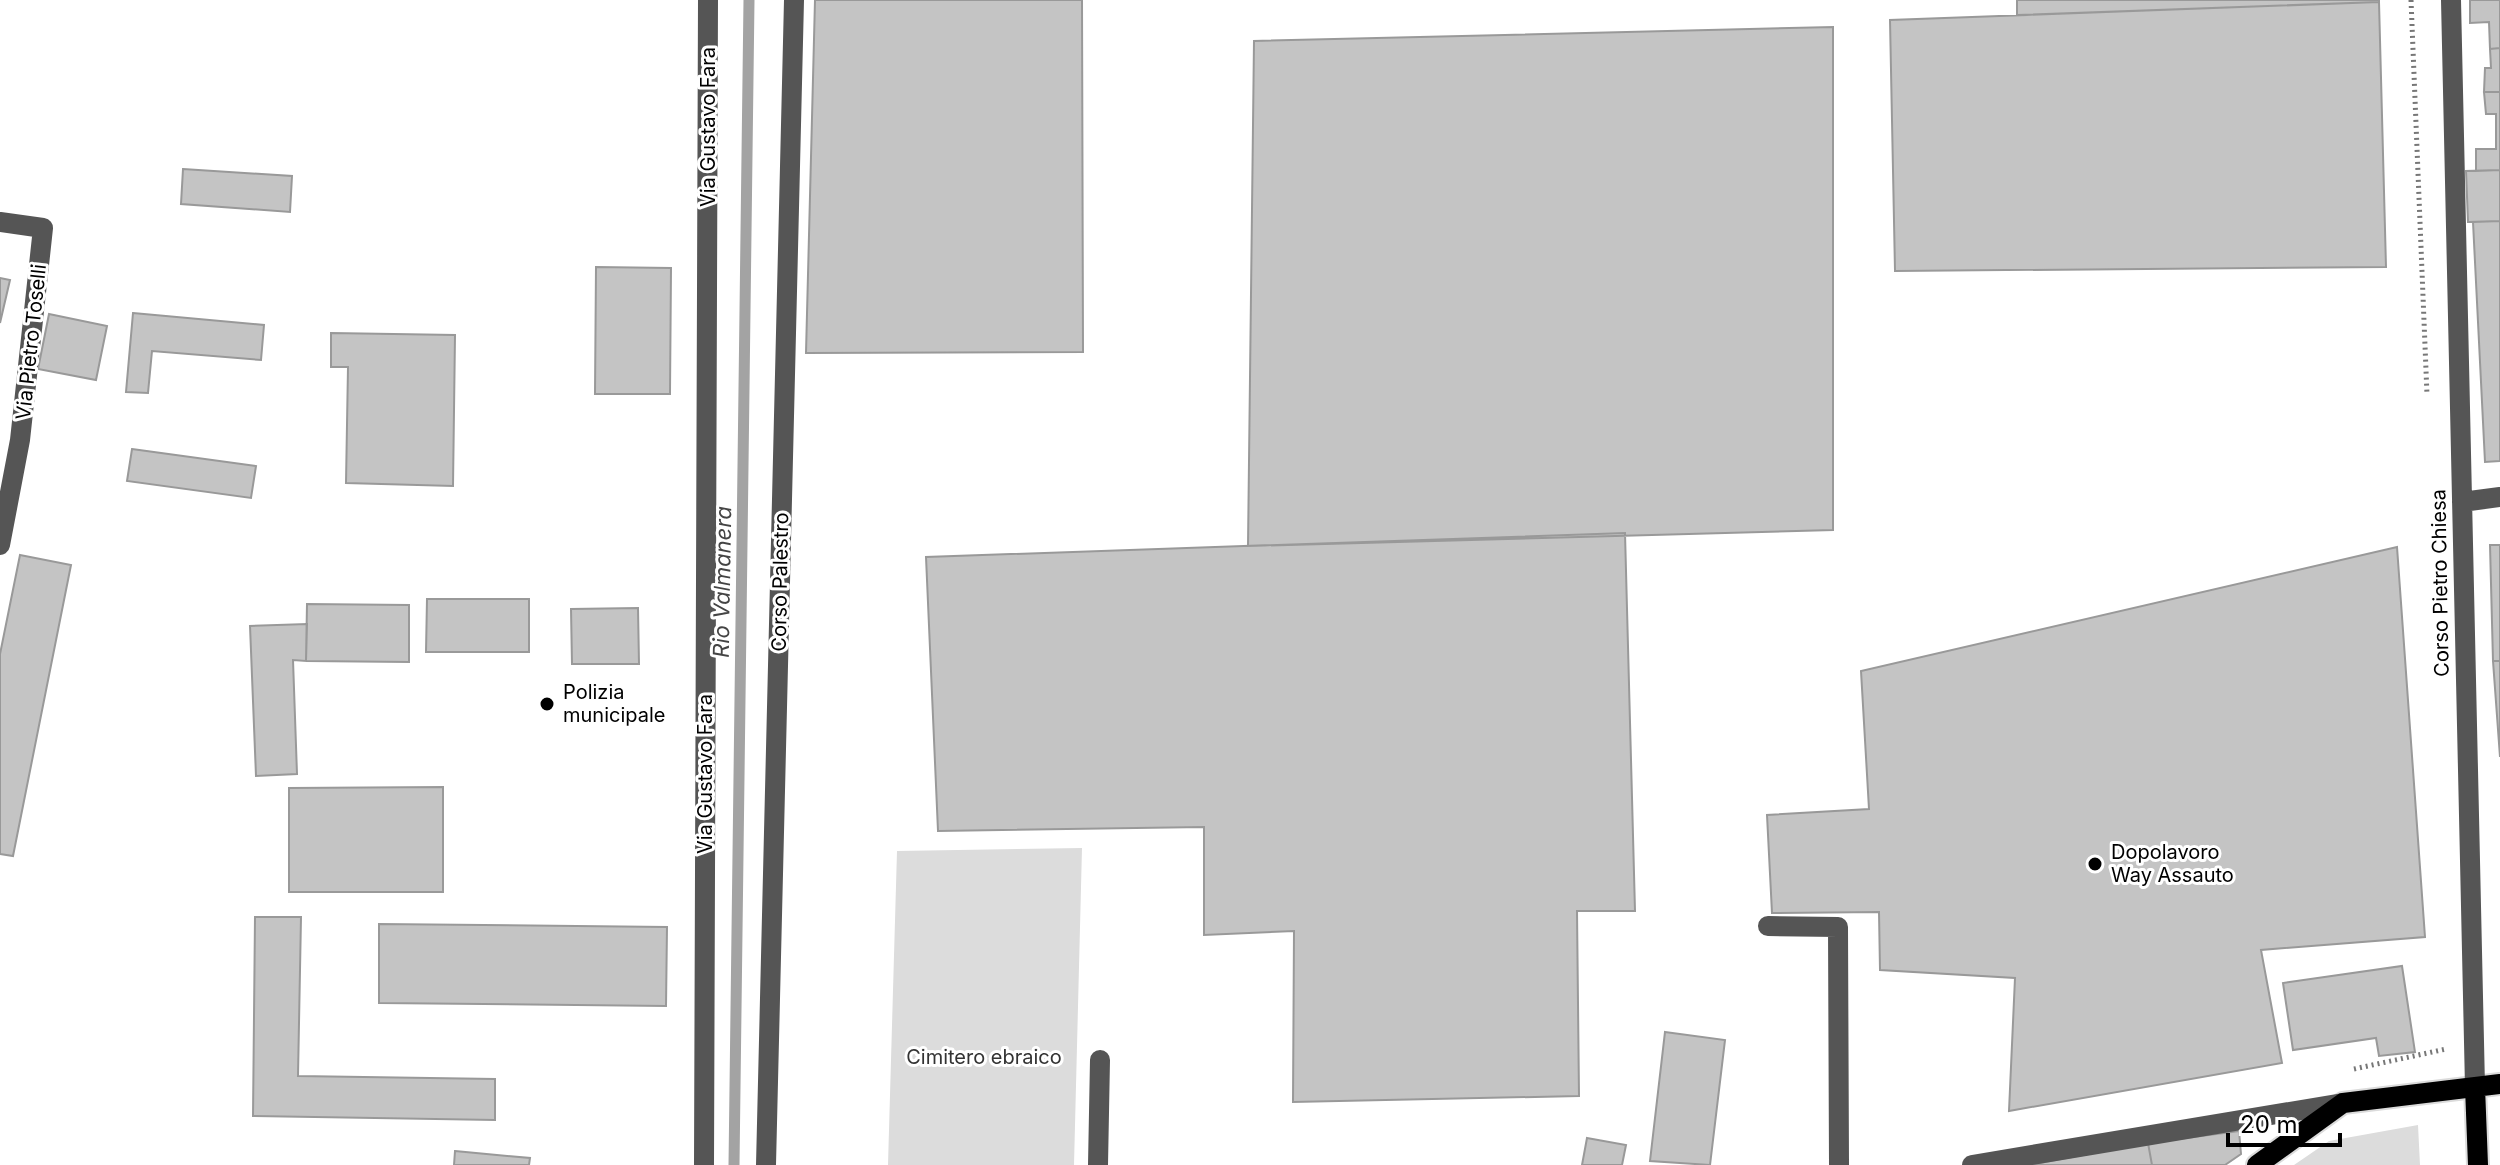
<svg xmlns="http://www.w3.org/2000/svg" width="2500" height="1165" font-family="Inter,sans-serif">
  <rect width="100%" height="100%" fill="#fff"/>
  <path fill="#dcdcdc" d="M1082 848 1074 1165H888L897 851Z
    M2418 1125 2420 1165H2294L2329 1141Z"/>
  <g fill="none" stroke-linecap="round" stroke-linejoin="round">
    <path stroke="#a3a3a3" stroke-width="11" d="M734 1165 749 0"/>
  </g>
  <path fill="#c4c4c4" stroke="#999" stroke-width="2" d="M815 0H1082L1083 352 806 353Z
    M2017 0H2379V2L2017 15Z
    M2470 0H2500V48L2490 49 2489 22 2470 23Z
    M2379 2 2386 267 1895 271 1890 20Z
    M1833 27V530L1248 546 1254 41Z
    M2500 48V92H2484L2485 68H2491L2490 49Z
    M2484 92H2500V170L2476 171V149H2496V114H2486Z
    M183 169 292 176 290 212 181 204Z
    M2500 170V221L2468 222 2466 171Z
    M2500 221V461L2485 462 2473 222Z
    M596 267 671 268 670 394H595Z
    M0 278 10 280 0 323Z
    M133 313 264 325 261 360 152 351 148 393 126 392Z
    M49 314 107 326 96 380 38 369Z
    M331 333 455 335 453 486 346 483 348 367H331Z
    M132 449 256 466 251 498 127 481Z
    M1625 533 1635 911H1577L1579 1096 1293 1102 1294 931 1204 935V827L938 831 926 557Z
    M2490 545H2500V661H2493Z
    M2397 547 2425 937 2261 950 2282 1063 2009 1111 2015 978 1880 970 1879 912 1772 913 1767 815 1869 809 1861 671Z
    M20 555 71 565 13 856 0 854V654Z
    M427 599H529V652H426Z
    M307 604 409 605V662L306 661Z
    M638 608 639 664H572L571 609Z
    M307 624 306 661 293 660 297 774 256 776 250 626Z
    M2493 661H2500V757Z
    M443 787V892H289V788Z
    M255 917H301L298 1076 495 1079V1120L253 1116Z
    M379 924 667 927 666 1006 379 1003Z
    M2402 966 2415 1052 2379 1056 2376 1038 2293 1050 2283 983Z
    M1665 1032 1725 1040 1710 1165 1650 1161Z
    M2239 1131 2241 1154 2225 1165H2152L2148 1143Z
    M1587 1138 1626 1145 1622 1165H1582Z
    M2148 1143 2152 1165H2029Z
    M455 1151 530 1158 529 1165H454Z"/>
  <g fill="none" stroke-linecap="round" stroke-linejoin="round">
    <g stroke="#dbdbdb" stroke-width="24">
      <path id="major" d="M2475 1087 2478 1165
        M2257 1165 2343 1103 2500 1084"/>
    </g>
    <path stroke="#777" stroke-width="5" stroke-dasharray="2 4" stroke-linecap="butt" d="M2411 0 2427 395
      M2354 1069 2446 1049"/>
    <path stroke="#555" stroke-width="20" d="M2451 0 2475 1087
      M0 222 43 228 20 440 0 545
      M2462 502 2500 497
      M1768 926 1838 927 1839 1165
      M704 1165 708 0
      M766 1165 794 0
      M1098 1165 1100 1060
      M1972 1165 2343 1103"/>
    <use href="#major" stroke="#000" stroke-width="20"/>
  </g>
  <g fill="#000" stroke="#fff" stroke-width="3">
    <circle cx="547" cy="704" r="8"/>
    <circle cx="2095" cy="864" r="8"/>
  </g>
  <g text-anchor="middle" stroke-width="6" stroke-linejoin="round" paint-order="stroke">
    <g font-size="20" fill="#000" stroke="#fff">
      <text transform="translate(708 127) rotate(-90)" y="7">Via Gustavo Fara</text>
      <text transform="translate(31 342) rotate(-84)" y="7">Via Pietro Toselli</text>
      <text transform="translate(780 582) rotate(-89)" y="7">Corso Palestro</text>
      <text transform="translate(2440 583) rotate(-91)" y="7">Corso Pietro Chiesa</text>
      <text transform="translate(705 774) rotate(-90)" y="7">Via Gustavo Fara</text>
    </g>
    <g font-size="20" fill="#000" stroke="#fff" text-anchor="start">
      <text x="563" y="699">Polizia<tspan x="563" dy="23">municipale</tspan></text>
      <text x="2111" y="859">Dopolavoro<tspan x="2111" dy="23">Way Assauto</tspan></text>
    </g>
    <g font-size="20" fill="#333" stroke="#fff">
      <text x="984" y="1064">Cimitero ebraico</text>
    </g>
    <g font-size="22" font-style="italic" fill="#444" stroke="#fff">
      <text transform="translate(722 582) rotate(-89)" y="8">Rio Valmanera</text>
    </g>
  </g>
  <path d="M2228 1133v12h112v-12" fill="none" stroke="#000000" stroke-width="4"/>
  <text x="2240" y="1133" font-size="24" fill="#000000" stroke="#ffffff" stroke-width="6" paint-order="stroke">20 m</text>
</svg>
